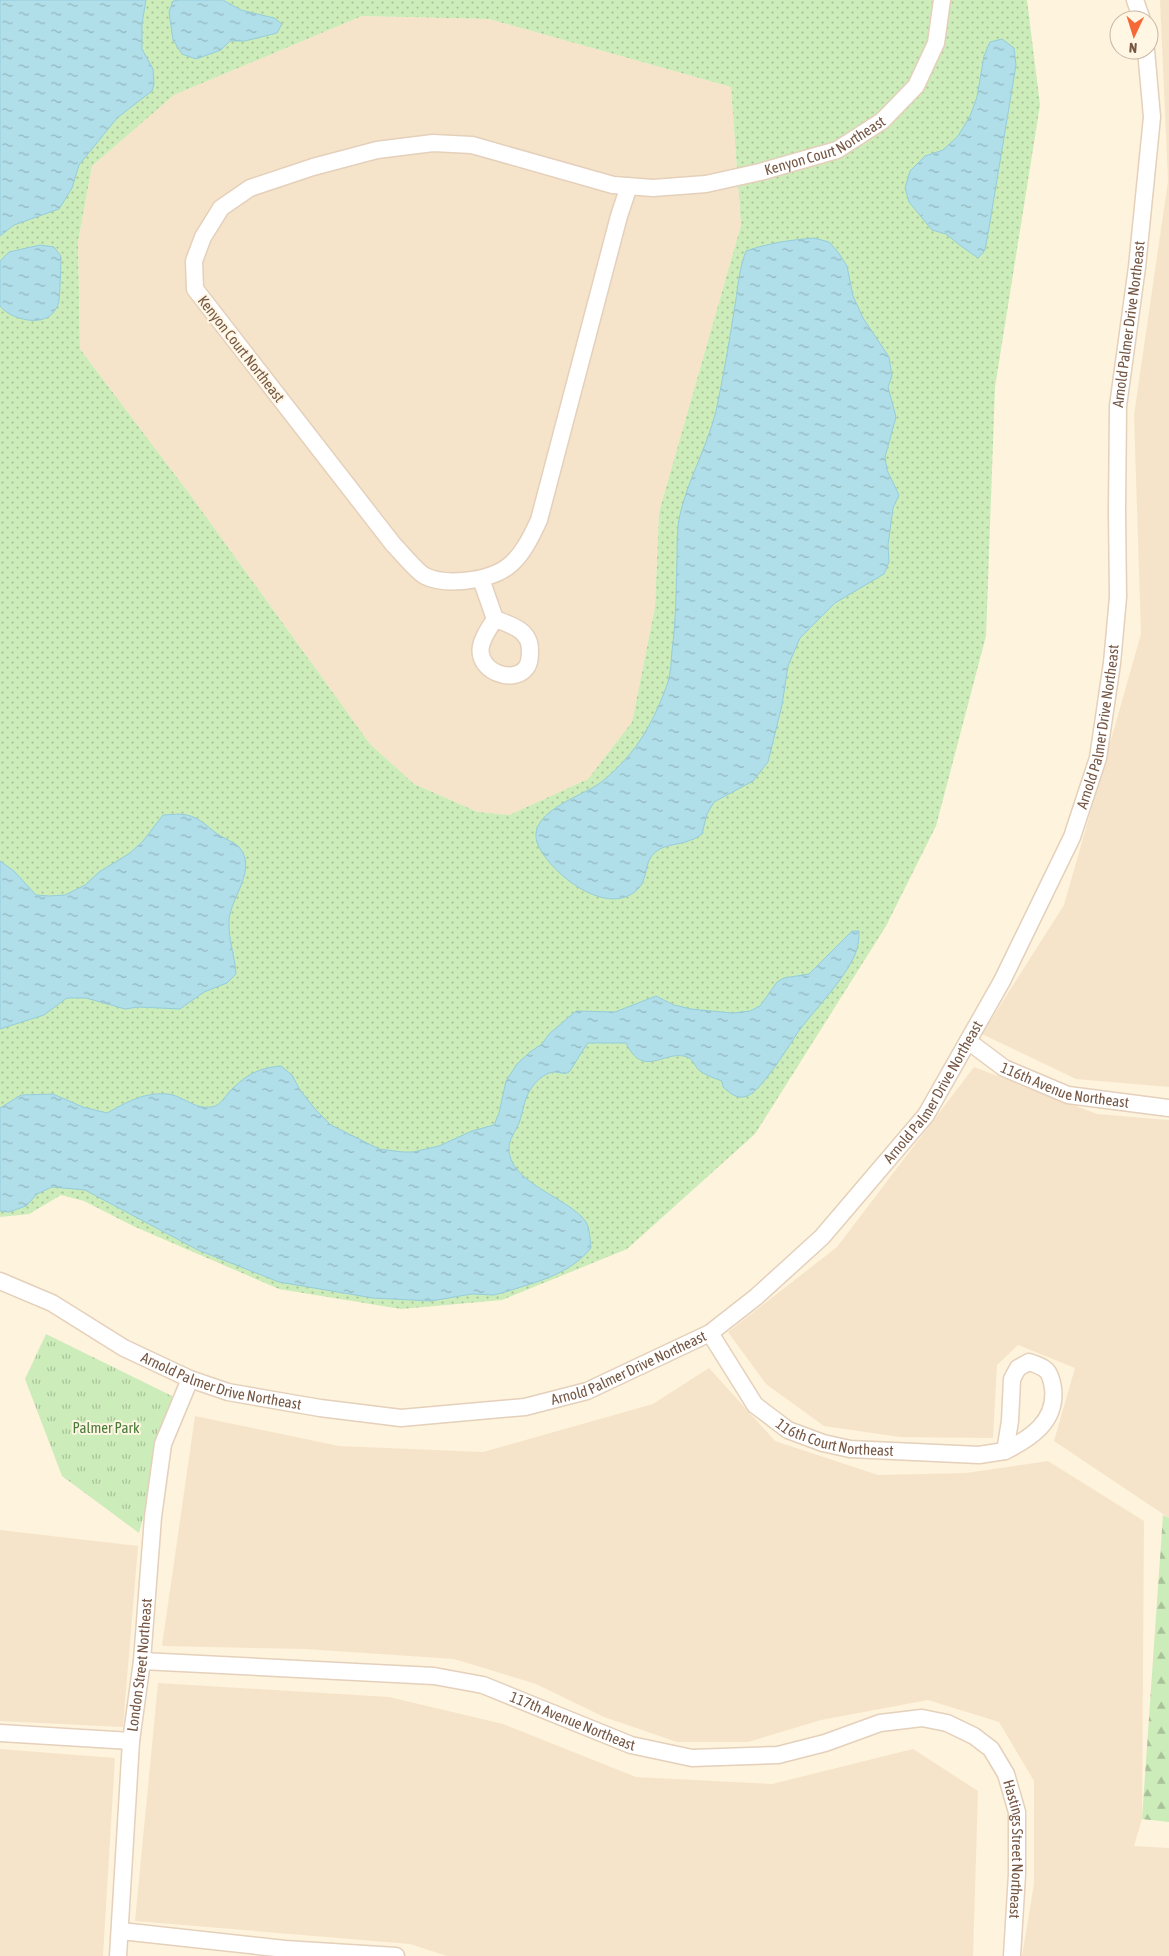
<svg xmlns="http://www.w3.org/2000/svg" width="1169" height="1956" font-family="'Asap Condensed',sans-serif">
  <defs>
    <pattern id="grass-dots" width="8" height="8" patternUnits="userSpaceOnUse" patternTransform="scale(1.25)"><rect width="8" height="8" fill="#ccecba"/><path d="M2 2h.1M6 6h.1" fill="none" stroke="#aac299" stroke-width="1.8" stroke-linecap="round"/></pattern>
    <pattern id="forest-firs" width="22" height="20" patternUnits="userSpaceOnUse" patternTransform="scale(1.25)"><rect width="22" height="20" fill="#ccecba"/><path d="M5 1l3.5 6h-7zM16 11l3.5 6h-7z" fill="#aac299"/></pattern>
    <pattern id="park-tufts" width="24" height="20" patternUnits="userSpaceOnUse" patternTransform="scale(1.25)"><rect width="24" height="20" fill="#ccecba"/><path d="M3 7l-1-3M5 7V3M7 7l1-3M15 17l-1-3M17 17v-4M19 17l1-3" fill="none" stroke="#aac299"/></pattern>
    <pattern id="water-ripples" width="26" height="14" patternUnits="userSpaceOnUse" patternTransform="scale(1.25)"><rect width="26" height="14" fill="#b0dee9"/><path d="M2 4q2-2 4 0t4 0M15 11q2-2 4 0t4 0" fill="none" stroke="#94b7be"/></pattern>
  </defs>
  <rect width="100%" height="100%" fill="#fef3dc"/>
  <path fill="#f6e4ca" d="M1160 0H1169V1087L1076 1079 982 1034 1064 905 1141 634 1134 415 1168 181Z
    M362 16 489 19 731 87 741 225 659 512 655 607 632 722 588 779 509 815 478 812 414 784 370 744 191 496 80 349 78 242 92 166 174 95Z
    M974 1067 1097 1114 1169 1120V1518L1054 1441 1075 1368 1018 1345 997 1365 993 1438 900 1437 824 1426 766 1384 728 1332 837 1247Z
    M709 1368 775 1441 878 1475 966 1473 1048 1461 1144 1521 1142 1819 1134 1846 1169 1848V1956H1022L1034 1884V1781L999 1722 928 1700 821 1720 748 1742H677L604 1717 536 1684 454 1659 305 1649 162 1646 195 1416 339 1446 483 1452 653 1404Z
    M0 1530 138 1546 123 1727 0 1721Z
    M158 1683 389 1697 503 1724 636 1777 772 1784 913 1749 978 1791 973 1956H447L410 1944 135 1921Z
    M0 1749 115 1758 103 1956H0Z"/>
  <path fill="url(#grass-dots)" fill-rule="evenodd" d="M0 0H1027L1040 105 995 387 986 636 936 826 886 926 755 1134 627 1249 502 1300 401 1309 279 1289 133 1226 84 1201 61 1195 29 1214 0 1217ZM362 16 489 19 731 87 741 225 659 512 655 607 632 722 588 779 509 815 478 812 414 784 370 744 191 496 80 349 78 242 92 166 174 95Z"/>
  <path fill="url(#forest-firs)" d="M1163 1515 1169 1518V1822L1142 1819Z"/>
  <path fill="url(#park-tufts)" d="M46 1334 176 1398 139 1533 62 1476 25 1379Z"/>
  <path fill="url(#water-ripples)" stroke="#95cddb" d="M0 0H146L142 24V49L153 69 154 84 152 91 117 118 79 165 72 188 59 209 14 225 0 236Z
    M179 0H223L241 10 274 18 282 24 277 33 245 41H230L221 50 196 59 182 54 173 40 169 12 173 1Z
    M1002 39 1014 48 1016 65 989 228 985 250 978 258 961 246 946 234 932 230 909 202 905 188 910 171 925 156 943 150 958 136 970 116 977 97 984 56 990 42Z
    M814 238 829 242 838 252 847 266 853 296 863 318 889 357 892 376 888 387 896 417 885 457 887 470 899 495 893 508 888 545 889 562 884 574 835 603 800 638 788 666 782 705 768 762 753 781 714 802 707 814 702 834C699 836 695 839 691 840 678 846 661 843 651 857 645 865 647 880 638 889 608 919 551 874 538 845 525 814 577 798 597 785 605 780 613 772 620 765 643 742 657 713 668 682 671 672 671 661 672 651 676 621 676 590 677 559 677 546 677 532 679 519 686 483 707 448 716 411 723 378 729 344 734 311 738 290 738 272 746 251 769 243 790 240 814 238Z
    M40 245 54 247C56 250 60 254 61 257 61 260 60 295 59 300 59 303 57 308 55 310 45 328 11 320 0 306V261L9 252Z
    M179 814C199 815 204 825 219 835 225 839 234 842 239 847 258 869 231 897 229 920 228 939 235 956 236 974L227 983 204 992 180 1009 139 1007 125 1009 86 998H67L44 1015 0 1029V861L14 871 36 895 49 896 65 895 85 885 99 872 130 853 143 841 163 815Z
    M852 931H859C859 941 858 948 854 957 841 983 819 1005 801 1028 790 1043 763 1090 747 1096 737 1100 730 1093 723 1087L722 1081C714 1078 707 1076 700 1071 695 1067 693 1059 687 1057 664 1049 644 1080 626 1043H588C583 1049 572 1069 569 1072 564 1075 559 1072 554 1072 544 1073 535 1082 530 1090 524 1100 523 1112 519 1123 516 1130 509 1140 509 1147 507 1183 569 1197 586 1222 590 1229 590 1240 591 1248 569 1275 536 1282 505 1292L494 1295 472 1294 431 1301 373 1298 279 1282 198 1250 85 1190 52 1187 37 1194 26 1206 9 1212 0 1211V1108L21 1095 53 1094 83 1107 107 1113C127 1102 144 1092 168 1094 184 1096 197 1112 215 1106 222 1103 226 1095 231 1090 247 1074 259 1068 281 1066L292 1075 300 1090 315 1109 331 1125 379 1149 403 1152H413L439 1146 472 1131 494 1125 499 1113 506 1081 517 1064 530 1052 542 1044 549 1034 576 1011 615 1012 656 996 674 1005 691 1009 732 1013 750 1011 760 1006 777 982 784 978 809 974Z"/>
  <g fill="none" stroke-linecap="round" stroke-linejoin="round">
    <g stroke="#e4d0bb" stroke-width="19">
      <g id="minor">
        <path d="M1135 0 1142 20"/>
        <path id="s1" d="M629 186 619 216 539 520C521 559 509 577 463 581 451 582 437 582 425 576 417 572 400 551 393 544L195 289 194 261 203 237 221 208 250 188 313 167 377 150 433 143 472 145 613 185 653 188 706 184 760 172 837 150 882 121 916 86 936 43 942 0"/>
        <path d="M481 579 495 619"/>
        <path d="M495 619C511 625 530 630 530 650 530 656 530 663 526 668 513 685 476 671 481 646 483 636 490 627 495 619Z"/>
        <path id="s2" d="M968 1041 1004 1068 1068 1095 1169 1108"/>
        <path id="s3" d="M0 1281 52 1303 124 1348 190 1379 228 1392 320 1408 401 1418 525 1407 587 1391 710 1333 756 1297 822 1237 926 1115 1002 981 1072 837 1098 758 1112 663 1118 597 1117 512 1118 406 1137 267 1152 117 1146 50"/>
        <path id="s4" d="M710 1333 755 1405 788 1430 823 1443 850 1449 979 1455 1005 1451"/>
        <path d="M1029 1362C1046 1368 1050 1369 1053 1388 1057 1421 1031 1438 1005 1451L1010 1421 1012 1379 1018 1368Z"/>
        <path id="s5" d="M142 1661 434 1676 483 1685 631 1745 692 1758 778 1755 825 1743 880 1723 922 1718 947 1723 974 1736 991 1749 1006 1774 1017 1812V1874L1012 1956"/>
        <path d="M0 1733 131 1741"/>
        <path d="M121 1931 285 1949 396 1956"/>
        <path id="s6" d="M118 1956 131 1741 142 1661 153 1517 163 1444 190 1379"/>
      </g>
    </g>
    <use href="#minor" stroke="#fff" stroke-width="16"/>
  </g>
  <g text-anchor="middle" stroke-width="4" stroke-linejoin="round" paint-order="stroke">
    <g font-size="15" fill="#755744" stroke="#fff6e4">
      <text dy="5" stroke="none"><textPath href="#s1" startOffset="1574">Kenyon Court Northeast</textPath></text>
      <text dy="5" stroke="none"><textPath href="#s3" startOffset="1895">Arnold Palmer Drive Northeast</textPath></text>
      <text transform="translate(241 349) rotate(52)" y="5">Kenyon Court Northeast</text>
      <text dy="5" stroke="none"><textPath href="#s3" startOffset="1490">Arnold Palmer Drive Northeast</textPath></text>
      <text dy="5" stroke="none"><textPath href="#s2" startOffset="109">116th Avenue Northeast</textPath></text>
      <text dy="5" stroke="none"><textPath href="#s3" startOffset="1085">Arnold Palmer Drive Northeast</textPath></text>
      <text dy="5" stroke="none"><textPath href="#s3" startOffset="665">Arnold Palmer Drive Northeast</textPath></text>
      <text dy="5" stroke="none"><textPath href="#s3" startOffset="245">Arnold Palmer Drive Northeast</textPath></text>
      <text dy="5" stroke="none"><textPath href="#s4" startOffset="174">116th Court Northeast</textPath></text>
      <text dy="5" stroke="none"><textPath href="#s6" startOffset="292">London Street Northeast</textPath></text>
      <text dy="5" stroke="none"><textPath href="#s5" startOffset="439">117th Avenue Northeast</textPath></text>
      <text dy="5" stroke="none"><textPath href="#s5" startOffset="982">Hastings Street Northeast</textPath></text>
    </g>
    <g font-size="15" fill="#4b7c3a" stroke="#fff6e4">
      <text x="106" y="1433">Palmer Park</text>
    </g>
  </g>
  <g transform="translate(1134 35) rotate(184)"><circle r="24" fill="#fff6e4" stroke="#c8b6a4"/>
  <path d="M0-4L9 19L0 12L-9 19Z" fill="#f46936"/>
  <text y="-8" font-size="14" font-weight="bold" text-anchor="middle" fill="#755744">N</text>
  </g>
</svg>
